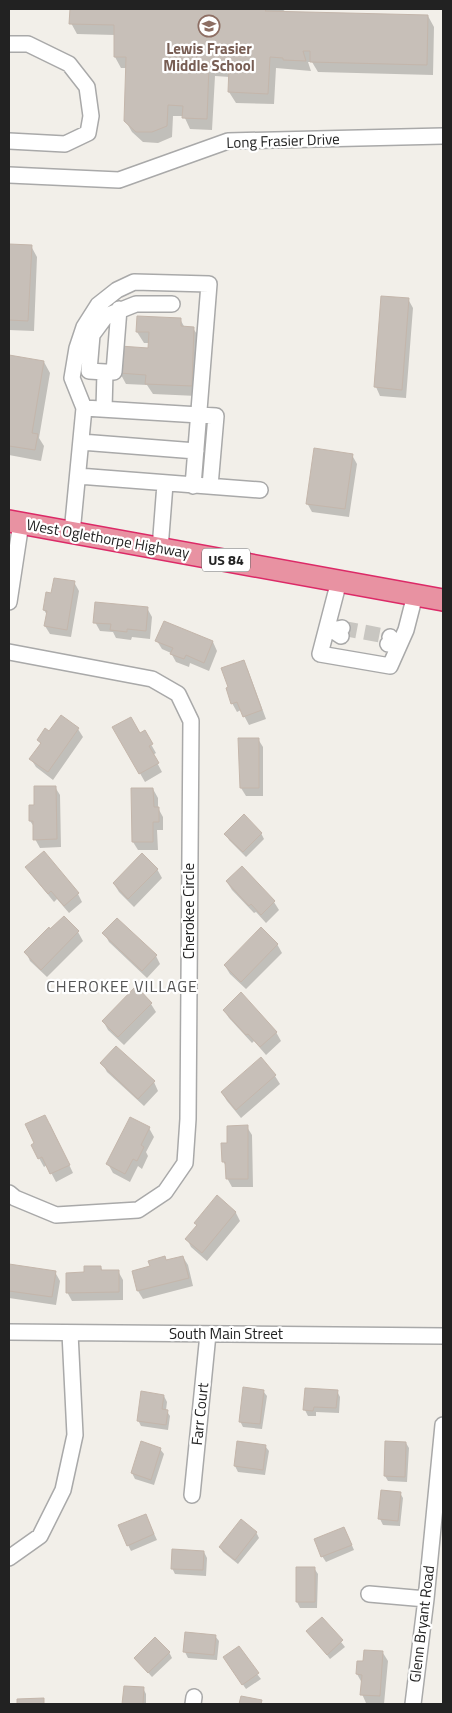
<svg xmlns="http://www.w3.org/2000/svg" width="452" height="1713" font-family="'Titillium Web',sans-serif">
  <rect width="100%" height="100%" fill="#f2efe9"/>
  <path fill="#0003" d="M71 9H286L282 12 428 16 434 27 433 75 318 72 312 62H308L311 71 276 68 274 104 236 103 229 92 230 77 215 76 212 130 190 129 184 116H173L172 137 158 143 143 142 132 132 125 120 127 68H121L115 57V35L77 34 71 23Z
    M9 245 31 246 37 257 34 331 9 330Z
    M382 297 408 299 413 308 406 398 380 396 376 387Z
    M180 319 185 328H193L200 339 197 396 153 394 147 385 126 384 120 373 149 349 150 343H144L137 332Z
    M9 356 44 362 50 373 39 438 44 446 41 461 9 455Z
    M352 455 357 464 349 517 312 512 307 503Z
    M74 582 79 591 71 637 50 634 45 626 47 615 44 610 52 595Z
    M147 608 152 617 150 639 132 637 131 640 116 638 113 632 100 631 95 622Z
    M165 622 213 642 217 651 209 671 190 663 189 667 176 662 171 653 162 649 157 641Z
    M243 661 248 670 266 719 249 725 241 710 237 712 232 703Z
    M114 728 140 734 144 732 156 753 153 755 162 772 145 782Z
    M78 729 83 737 53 780 36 767 31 759 41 744 38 740 50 733Z
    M258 739 263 747V796H246L241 788Z
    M55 787 60 795 61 847 40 848 35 839V828L30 821 36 806Z
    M153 789 158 798V808L163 817V830H157L158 850H138L133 842Z
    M261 833 264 839 246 857 229 840 226 834Z
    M27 867 78 894 82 902 69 913 57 899 54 902 32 875Z
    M157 869 162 878 134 907 119 892 114 884Z
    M227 882 274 902 279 910 266 923 256 912 254 913 232 890Z
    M64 918 78 932 83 941 47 977 30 961 26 952Z
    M104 933 156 956 160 964 147 978 109 942Z
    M277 944 282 953 246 989 230 974 225 966Z
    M151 1004 156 1012 124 1045 108 1030 103 1021Z
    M224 1010 276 1032 281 1041 266 1055 254 1041 252 1043 229 1018Z
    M261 1059 275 1076 280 1084 241 1118 227 1101 222 1093Z
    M102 1063 154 1082 158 1091 144 1106 107 1072Z
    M50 1124 73 1173 56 1182 47 1165 44 1167 39 1158Z
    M247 1127 252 1135 253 1187H232L227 1178V1168L223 1161 228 1144Z
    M149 1128 154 1137 146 1152 148 1156 142 1169 138 1166 130 1182 113 1173 108 1164Z
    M217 1197 236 1213 240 1221 207 1261 191 1247 187 1239Z
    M183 1257 188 1265 193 1286 143 1299 138 1291 133 1272Z
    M9 1266 55 1272 60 1281 56 1305 9 1298Z
    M101 1267 103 1272 118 1271 123 1280V1300L72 1301 67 1292 85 1274Z
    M306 1389 337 1391 340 1397 339 1413 316 1412V1416H308L305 1410Z
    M263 1391 267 1396 262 1429 243 1427 240 1421Z
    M164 1396 167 1402 166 1410 170 1416 168 1430 141 1426 138 1420Z
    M406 1443 409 1448 407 1482 388 1481 385 1476Z
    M265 1446 269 1451 265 1475 238 1472 235 1466Z
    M160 1449 164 1454 154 1485 135 1479 132 1473Z
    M400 1493 403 1498 400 1526 383 1525 380 1519Z
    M148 1520 157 1540 131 1551 128 1545Z
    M256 1532 259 1538 238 1564 223 1552 220 1547Z
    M347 1534 354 1550 326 1562 322 1556Z
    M204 1552 207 1558 206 1576 175 1574 172 1568Z
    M297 1568H314L318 1574 317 1608H300L297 1602Z
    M322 1618 345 1647 330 1659 308 1631Z
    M215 1636 219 1641 217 1660 188 1658 185 1652Z
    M169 1652 172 1658 152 1677 135 1658Z
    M383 1653 388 1661 384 1704 366 1703 362 1694V1683L357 1674 365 1662Z
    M228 1663 257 1674 261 1679 246 1689Z
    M125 1687 143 1688 146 1694V1704H124Z"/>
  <path fill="#c7bfb8" stroke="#c4b6ab" d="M70 9H267L265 11 428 15 427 65 310 62V51H303L306 61 283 60V58L270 57 268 94 228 92 229 67 209 66 207 119 182 118 183 106 168 105 167 126 152 132H136L124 121 126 57H114V25L69 24Z
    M9 244 32 245 28 321 9 320Z
    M381 296 409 298 402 390 374 387Z
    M137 316 181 318V326L194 327 192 386 145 384 146 375 119 373 120 346 148 348 149 332H136Z
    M9 355 44 361 32 433 38 434 35 450 9 446Z
    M314 448 353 454 345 509 306 504Z
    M54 578 75 581 67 630 44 626 47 611 43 610 46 592 51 593Z
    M95 602 148 607 146 631 127 629V632L110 630 111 624 93 623Z
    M164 621 213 641 204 663 186 655 184 659 170 654 173 648 155 641Z
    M244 660 262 710 243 717 237 702 231 704 226 688 228 687 221 668Z
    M61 715 79 728 48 772 29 759 41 743 37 740 45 728 49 731Z
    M131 717 140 733 145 730 153 744 149 746 159 763 139 774 112 727Z
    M238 738H259V788H240Z
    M34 786H56L57 839 33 840V821H29V805H34Z
    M131 788H153L154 807H159V822H153V842H132Z
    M244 814 262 833 243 852 224 834Z
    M44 851 79 893 64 906 51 891 48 894 25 867Z
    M142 853 158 869 128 899 113 883Z
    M242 866 275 901 261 915 251 904 249 906 226 881Z
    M64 916 79 931 41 970 24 952 49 927 50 929Z
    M117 918 157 955 142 971 102 933Z
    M261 927 278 944 241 982 224 965Z
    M136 986 152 1003 118 1037 102 1021Z
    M241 992 277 1032 260 1047 248 1034 246 1035 223 1010Z
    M116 1046 155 1081 138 1099 100 1063Z
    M261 1057 276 1075 236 1110 221 1092Z
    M45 1115 70 1165 50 1174 42 1157 38 1159 31 1145 34 1143 25 1124Z
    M130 1117 150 1127 141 1145 144 1147 137 1161 133 1159 125 1174 106 1164Z
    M248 1125V1179H226L225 1162H222L221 1143H227V1126Z
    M217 1195 236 1212 202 1253 185 1239 197 1225 194 1223Z
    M165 1256 166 1260 183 1256 189 1278 137 1291 132 1271 150 1266 148 1261Z
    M9 1264 56 1271 52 1297 9 1291Z
    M84 1266H101V1270H119V1292L66 1293V1273L84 1272Z
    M243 1387 264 1390 260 1424 239 1422Z
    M305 1388 338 1390 336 1408 314 1407 313 1411 303 1410Z
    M141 1391 164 1395 162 1409 168 1410 166 1425 137 1421Z
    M141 1441 161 1448 151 1480 131 1473Z
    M237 1441 266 1445 263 1470 234 1466Z
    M385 1441 406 1442 405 1477 384 1476Z
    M381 1490 401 1492 398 1521 378 1519Z
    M146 1514 154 1534 127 1546 118 1525Z
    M241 1519 257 1532 235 1560 219 1547Z
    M344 1527 352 1545 321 1557 314 1539Z
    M172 1549 204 1551 203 1570 171 1569Z
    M296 1567H315V1602H296Z
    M322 1617 343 1640 327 1655 306 1631Z
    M185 1632 216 1635 214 1655 183 1652Z
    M155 1637 170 1652 148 1673 134 1658Z
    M239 1646 259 1673 242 1685 223 1657Z
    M364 1650 383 1651 380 1696 360 1695 362 1675 356 1674 357 1661H363Z
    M124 1686 144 1687 143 1704H122Z
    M241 1696 262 1700 261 1704H239Z
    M44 1698V1704H17V1699Z"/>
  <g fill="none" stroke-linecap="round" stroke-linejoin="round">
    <path stroke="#c8c6c1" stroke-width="15" stroke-dasharray="15 8" stroke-linecap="butt" d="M342 628 390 637"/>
    <g stroke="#a9a9a9" stroke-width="18">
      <path id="minor" d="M9 44H28L69 64 87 87 91 116 88 133 65 144 9 141
        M9 175 119 180 228 141 443 136
        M105 372H114L119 309
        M84 408 216 416 210 486
        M104 409 105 372 89 371 92 335 106 316 136 304H172
        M81 442 196 451
        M78 476 260 490
        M72 533 84 408 72 378 77 348 84 327 98 305 117 290 134 282 209 284 193 486
        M160 549 165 484
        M339 581 320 654 390 666 406 630 415 595
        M9 602 21 523
        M341 636 332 630 342 628
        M388 644 394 642 390 637
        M9 652 152 679 178 694 191 721 188 1119 185 1163 165 1192 138 1210 56 1215 15 1198 9 1193
        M9 1332 443 1336
        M192 1495 208 1334
        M9 1558 40 1536 63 1490 75 1435 70 1333
        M369 1594 426 1599
        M193 1704 194 1697
        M413 1704 426 1599 443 1425"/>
    </g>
    <g stroke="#dc2a67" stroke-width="24">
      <path id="highway" d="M9 521 443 600"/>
    </g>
    <use href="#minor" stroke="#fff" stroke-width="15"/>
    <use href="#highway" stroke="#e892a2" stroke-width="21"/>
  </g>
  <defs>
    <g id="school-ring" transform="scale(1.125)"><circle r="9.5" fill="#fff" stroke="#8d6e63" stroke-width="1.5"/><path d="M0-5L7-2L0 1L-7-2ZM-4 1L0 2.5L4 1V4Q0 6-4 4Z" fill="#8d6e63"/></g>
  </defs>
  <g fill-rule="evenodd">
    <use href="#school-ring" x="209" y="26"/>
  </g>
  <g text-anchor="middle" stroke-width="4.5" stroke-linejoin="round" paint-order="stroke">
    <rect fill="#fff" stroke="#646464" stroke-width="1" x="202" y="548.5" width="48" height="23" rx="4"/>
    <g font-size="14" font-weight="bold" fill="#222">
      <text x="226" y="565">US 84</text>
    </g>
    <g font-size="15" font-weight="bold" fill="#785e54" stroke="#fff">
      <text x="209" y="54">Lewis Frasier<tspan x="209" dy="17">Middle School</tspan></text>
    </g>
    <g font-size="15" fill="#222" stroke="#fff">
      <text transform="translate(283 141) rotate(-2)" y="5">Long Frasier Drive</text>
      <text transform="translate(108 539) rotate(10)" y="5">West Oglethorpe Highway</text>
      <text transform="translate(189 911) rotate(-90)" y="5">Cherokee Circle</text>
      <text x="226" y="1339">South Main Street</text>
      <text transform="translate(200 1414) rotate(-84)" y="5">Farr Court</text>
      <text transform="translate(422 1624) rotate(-83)" y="5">Glenn Bryant Road</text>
    </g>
    <g font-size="16" letter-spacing="1" fill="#555" stroke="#fff">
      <text x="122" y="992">CHEROKEE VILLAGE</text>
    </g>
  </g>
  <rect width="452" height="1713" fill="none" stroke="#222222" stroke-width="20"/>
</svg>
